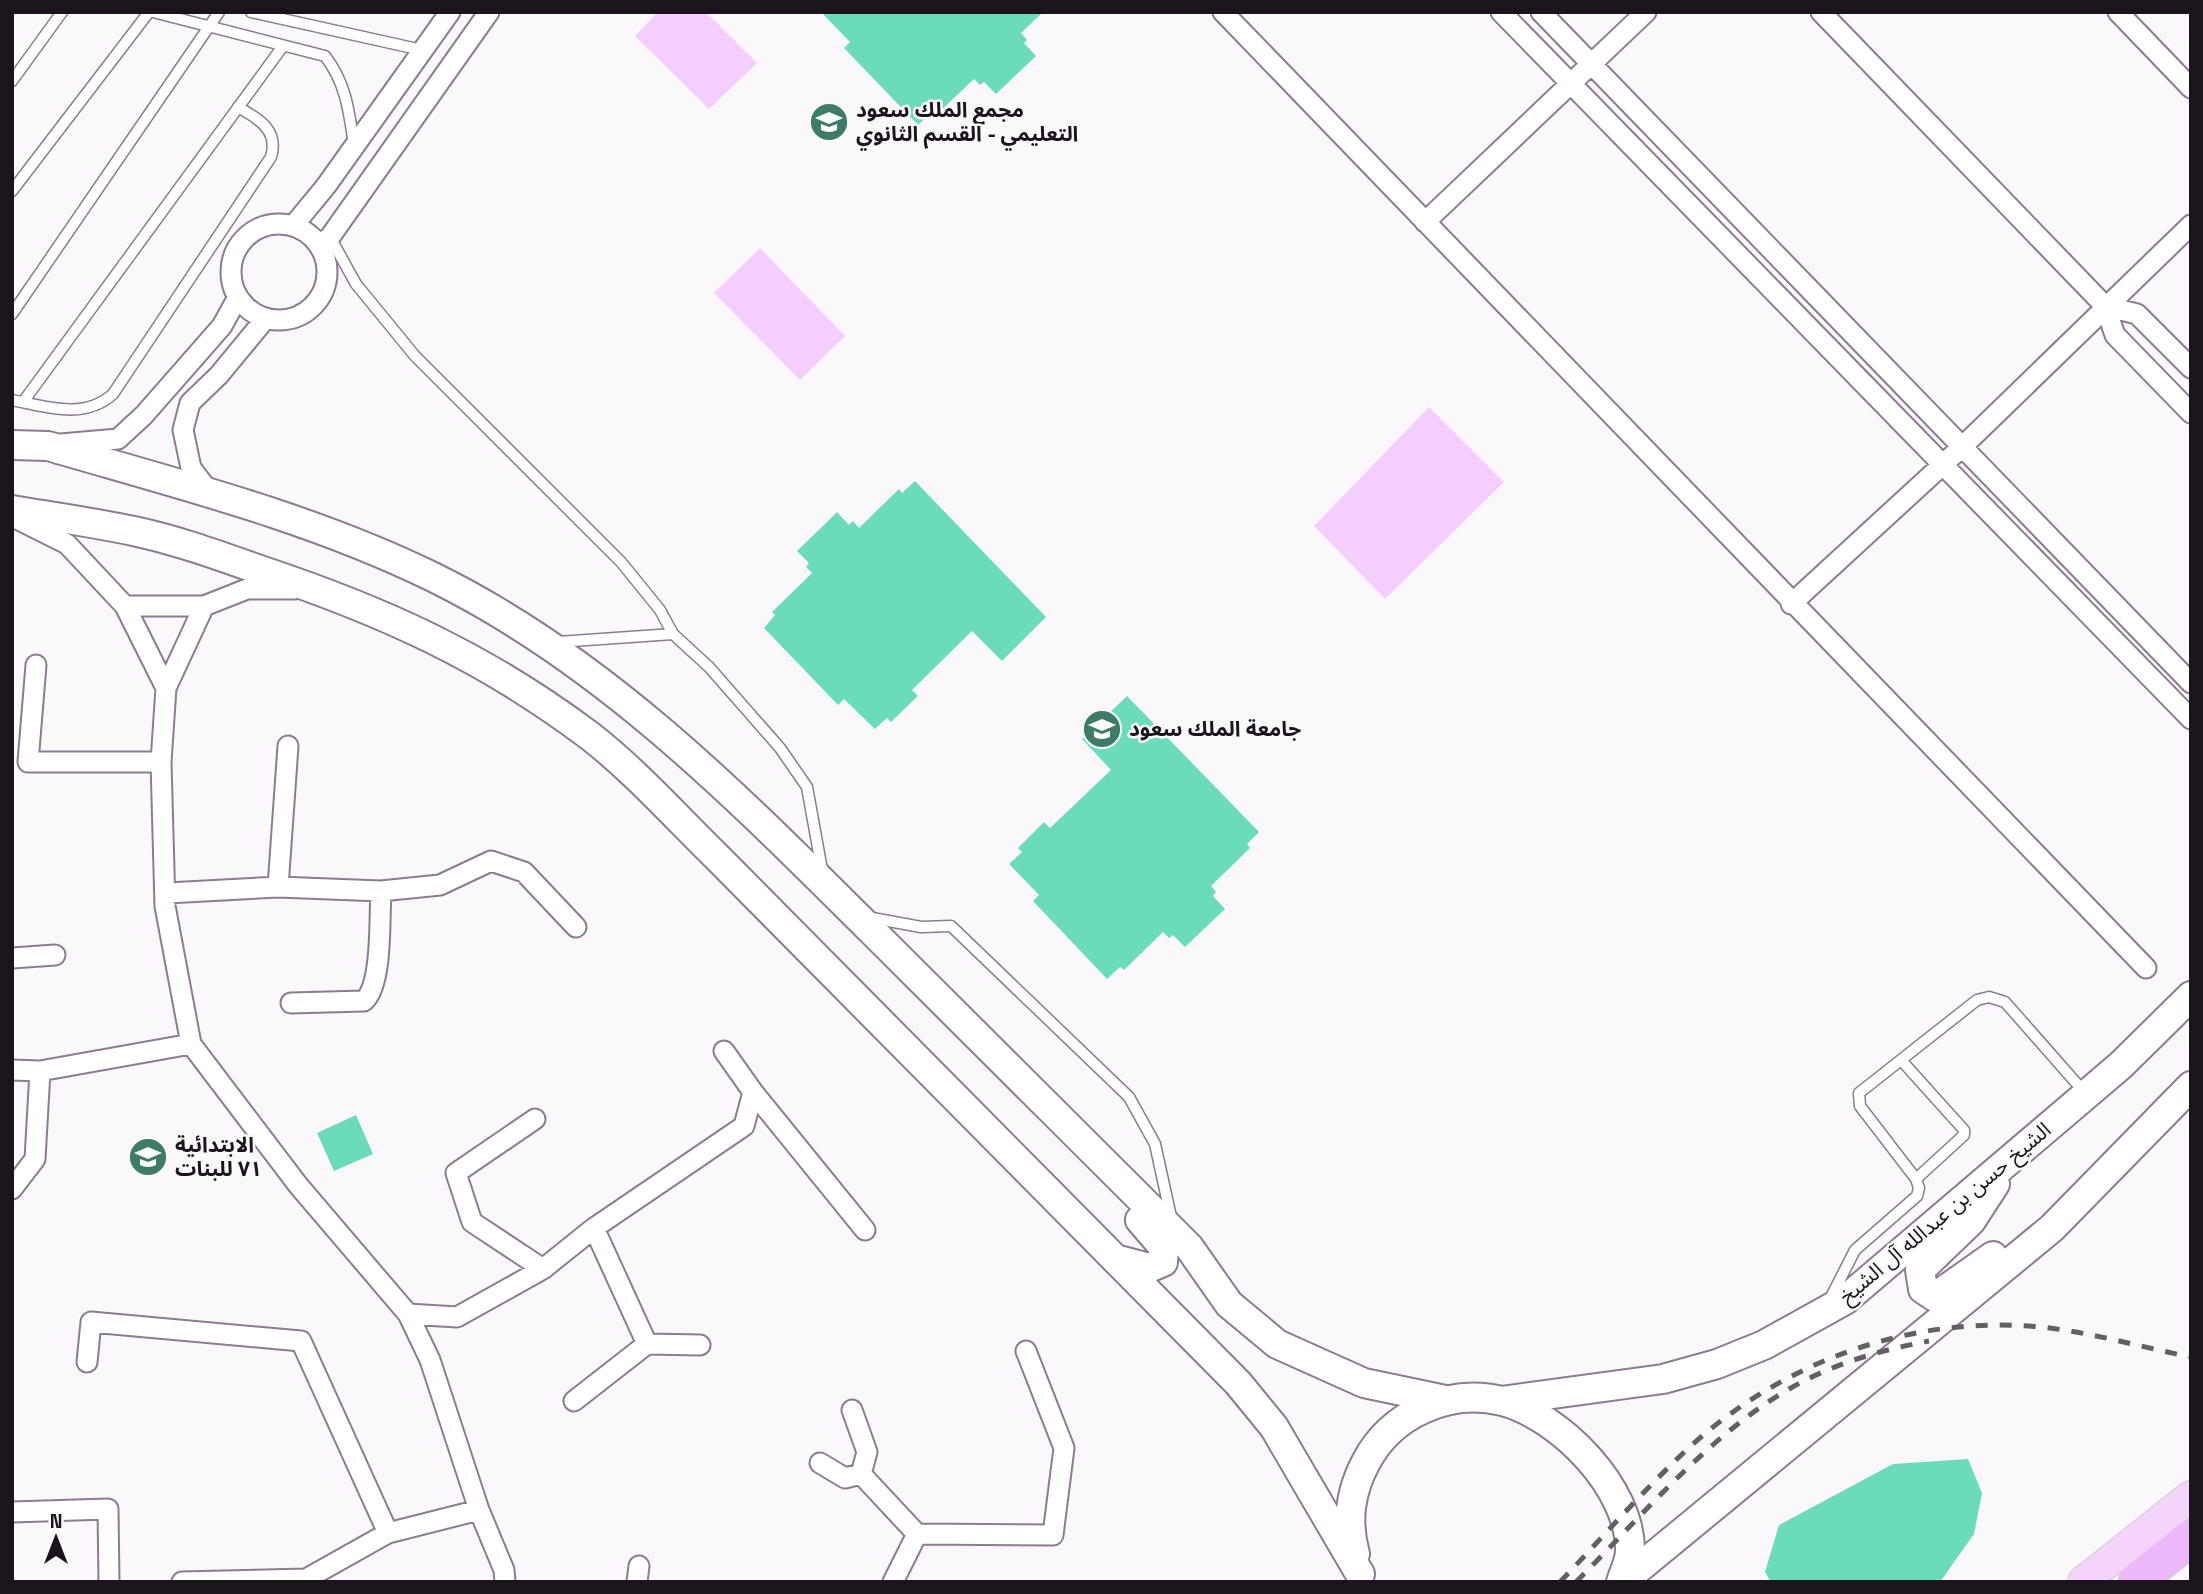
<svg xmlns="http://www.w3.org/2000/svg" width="2203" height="1594" font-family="'Space Grotesk','Noto Sans Arabic',sans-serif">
  <rect width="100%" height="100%" fill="#fbf8fc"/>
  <path fill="#f4cefe" d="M658 12H706L757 63 709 109 635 36Z
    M760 248 845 336 800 380 714 293Z
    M1429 407 1504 482 1385 599 1314 526Z"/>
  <path fill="#6adcbb" d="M821 12H1043L1021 33 1027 40 1024 43 1036 56 996 94 984 82 980 85 974 79 934 117 931 113 918 125 844 48 850 42Z
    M915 481 1046 617 1002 661 972 631 912 690 918 696 891 722 887 718 875 729 844 699 838 705 764 628 775 615 772 612 812 573 806 567 809 563 797 551 824 525 837 512 849 525 853 521 859 528 899 489 902 493Z
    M1127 696 1259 832 1247 844 1250 848 1211 886 1216 892 1213 896 1225 909 1185 947 1173 935 1169 938 1163 932 1124 970 1120 967 1107 979 1033 901 1039 895 1009 864 1022 852 1018 848 1044 822 1050 828 1111 770 1082 739Z
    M356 1115 373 1154 334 1171 317 1133Z
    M1968 1459 1982 1493 1974 1534 1940 1582H1771L1765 1572 1779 1525 1893 1464Z"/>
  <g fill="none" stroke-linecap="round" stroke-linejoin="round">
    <g stroke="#8d7b91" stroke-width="13">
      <path id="lane" d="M153 12 325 56C346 83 349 111 354 145
        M251 12 422 50
        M12 81 62 12
        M12 191 149 12
        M330 237 356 284 415 356 621 562 660 610 673 634 709 667 780 748 807 787 822 870
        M12 314 219 12
        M12 400C47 407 84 420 113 394L271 157C279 130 259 119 238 107
        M23 402 283 46
        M558 642 673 634
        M867 917 921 927 951 926 1129 1097 1155 1144 1171 1217
        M1901 1060 1964 1130V1135L1916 1179
        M1829 1301 1855 1250 1917 1196 1919 1188 1916 1179 1860 1106 1859 1093 1977 1000 1989 997 2005 1002 2085 1093"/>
    </g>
    <g stroke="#8d7b91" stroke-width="23">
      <path id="street" d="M1223 12 2146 968
        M1501 12 2191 719
        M1541 12 2191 683
        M1821 12 2105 306 2115 335 2191 413
        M2118 12 2191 88
        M1425 222 1646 12
        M231 272a48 48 0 1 1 96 0a48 48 0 1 1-96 0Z
        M293 226 326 186 450 12
        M319 245 330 237 489 12
        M2105 306 2137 314 2191 368
        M61 444 118 439 144 415 222 326 238 297
        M210 493 191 468 183 430 190 403 219 375 266 318
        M13 517 67 544 125 606 166 688
        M294 589H247L204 606 166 688 161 762 165 906 191 1044 298 1185 408 1314 430 1360 479 1510 504 1570 505 1582
        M1791 604 1963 446 2191 225
        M125 606H204
        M36 665 28 762H161
        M278 887 288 746
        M167 893 278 887 381 891 440 885 491 861 524 872 576 927
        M12 958 55 955
        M291 1003 364 1001C383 984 379 917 381 891
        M12 1070 40 1071 191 1044
        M753 1092 865 1230
        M535 1119 456 1173 472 1222 543 1269
        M12 1189 35 1159 40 1071
        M594 1228 647 1344
        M408 1314 457 1317 543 1269 594 1228 744 1126 753 1092 724 1051
        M87 1362 91 1322 301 1341 388 1533
        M574 1401 647 1344 700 1345
        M852 1410 867 1452 861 1474
        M820 1463 845 1478 861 1474
        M861 1474 917 1534 1053 1535 1064 1448 1026 1351
        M12 1512 108 1509 109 1582
        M182 1582 306 1579 388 1533 479 1510
        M637 1582 639 1566
        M893 1582 917 1534"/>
    </g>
    <g stroke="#8d7b91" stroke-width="32">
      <path id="secondary" d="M12 445 48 446C178 484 310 517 433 577 604 661 737 797 870 929 976 1035 1083 1141 1189 1247L1229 1304 1277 1344 1364 1383 1445 1400
        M12 510C54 517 97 523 138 532 179 541 220 556 260 570 383 611 485 657 590 736 636 772 675 816 717 857L1238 1383 1274 1427 1360 1574
        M1993 1256 1935 1297 1923 1289 1920 1270 1971 1221 1995 1184
        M1115 1259 1149 1268 1163 1262 1164 1248 1140 1220
        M1501 1401 1663 1379 1717 1364 1764 1345 1845 1300 2121 1065 2191 996
        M1355 1554C1346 1521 1350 1492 1366 1462 1391 1414 1449 1388 1502 1401 1560 1416 1631 1488 1630 1551 1630 1561 1624 1572 1621 1582
        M1622 1582 2052 1228 2191 1086"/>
    </g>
    <g stroke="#d6d5d6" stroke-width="33">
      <path id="primary" d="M2083 1582 2191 1496"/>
    </g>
    <g stroke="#d6d5d6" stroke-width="38">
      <path id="highway" d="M2136 1582 2191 1538"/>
    </g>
    <use href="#lane" stroke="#fff" stroke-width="10"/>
    <use href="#street" stroke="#fff" stroke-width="19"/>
    <use href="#secondary" stroke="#fff" stroke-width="28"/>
    <use href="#primary" stroke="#f4d4fb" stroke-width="30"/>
    <use href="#highway" stroke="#ecb8f9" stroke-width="35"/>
    <path stroke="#645e65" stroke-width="5" stroke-dasharray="12 12" stroke-linecap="butt" d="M1560 1582C1604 1536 1646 1487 1693 1444 1787 1360 1913 1315 2040 1327 2091 1332 2140 1347 2191 1357
      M1576 1582C1641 1517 1709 1435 1789 1389 1832 1364 1881 1350 1929 1341"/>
  </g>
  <defs>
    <g id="school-disc" transform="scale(2.0125)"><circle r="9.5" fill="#3e7c6a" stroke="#fbf8fc"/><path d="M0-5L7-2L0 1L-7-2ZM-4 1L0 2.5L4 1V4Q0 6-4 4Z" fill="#fff"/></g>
    <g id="university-disc" transform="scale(2.0125)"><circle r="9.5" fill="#3e7c6a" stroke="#fbf8fc"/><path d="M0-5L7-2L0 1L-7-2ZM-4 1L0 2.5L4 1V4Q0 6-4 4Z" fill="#fff"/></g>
  </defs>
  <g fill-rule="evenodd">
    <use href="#school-disc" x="829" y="122"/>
    <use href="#university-disc" x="1102" y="729"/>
    <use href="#school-disc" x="148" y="1157"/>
  </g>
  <g text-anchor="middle" stroke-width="5" stroke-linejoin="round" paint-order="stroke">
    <g font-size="21" font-weight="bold" fill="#1b141c" stroke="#fbf8fc" text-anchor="start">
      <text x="856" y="117">مجمع الملك سعود<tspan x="856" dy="24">التعليمي - القسم الثانوي</tspan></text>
      <text x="1129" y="736">جامعة الملك سعود</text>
      <text x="175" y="1152">الابتدائية<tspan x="175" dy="24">٧١ للبنات</tspan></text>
    </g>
    <g font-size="21" fill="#1b141c" stroke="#fbf8fc">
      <text transform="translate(1945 1213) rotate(-40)" y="7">الشيخ حسن بن عبدالله آل الشيخ</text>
    </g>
  </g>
  <rect width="2203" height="1594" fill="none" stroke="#1b141c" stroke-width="28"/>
  <g transform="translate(56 1538)" stroke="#fbf8fc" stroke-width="5" paint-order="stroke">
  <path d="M0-5L12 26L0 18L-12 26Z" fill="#1b141c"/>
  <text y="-10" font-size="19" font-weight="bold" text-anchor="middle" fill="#1b141c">N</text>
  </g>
</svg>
